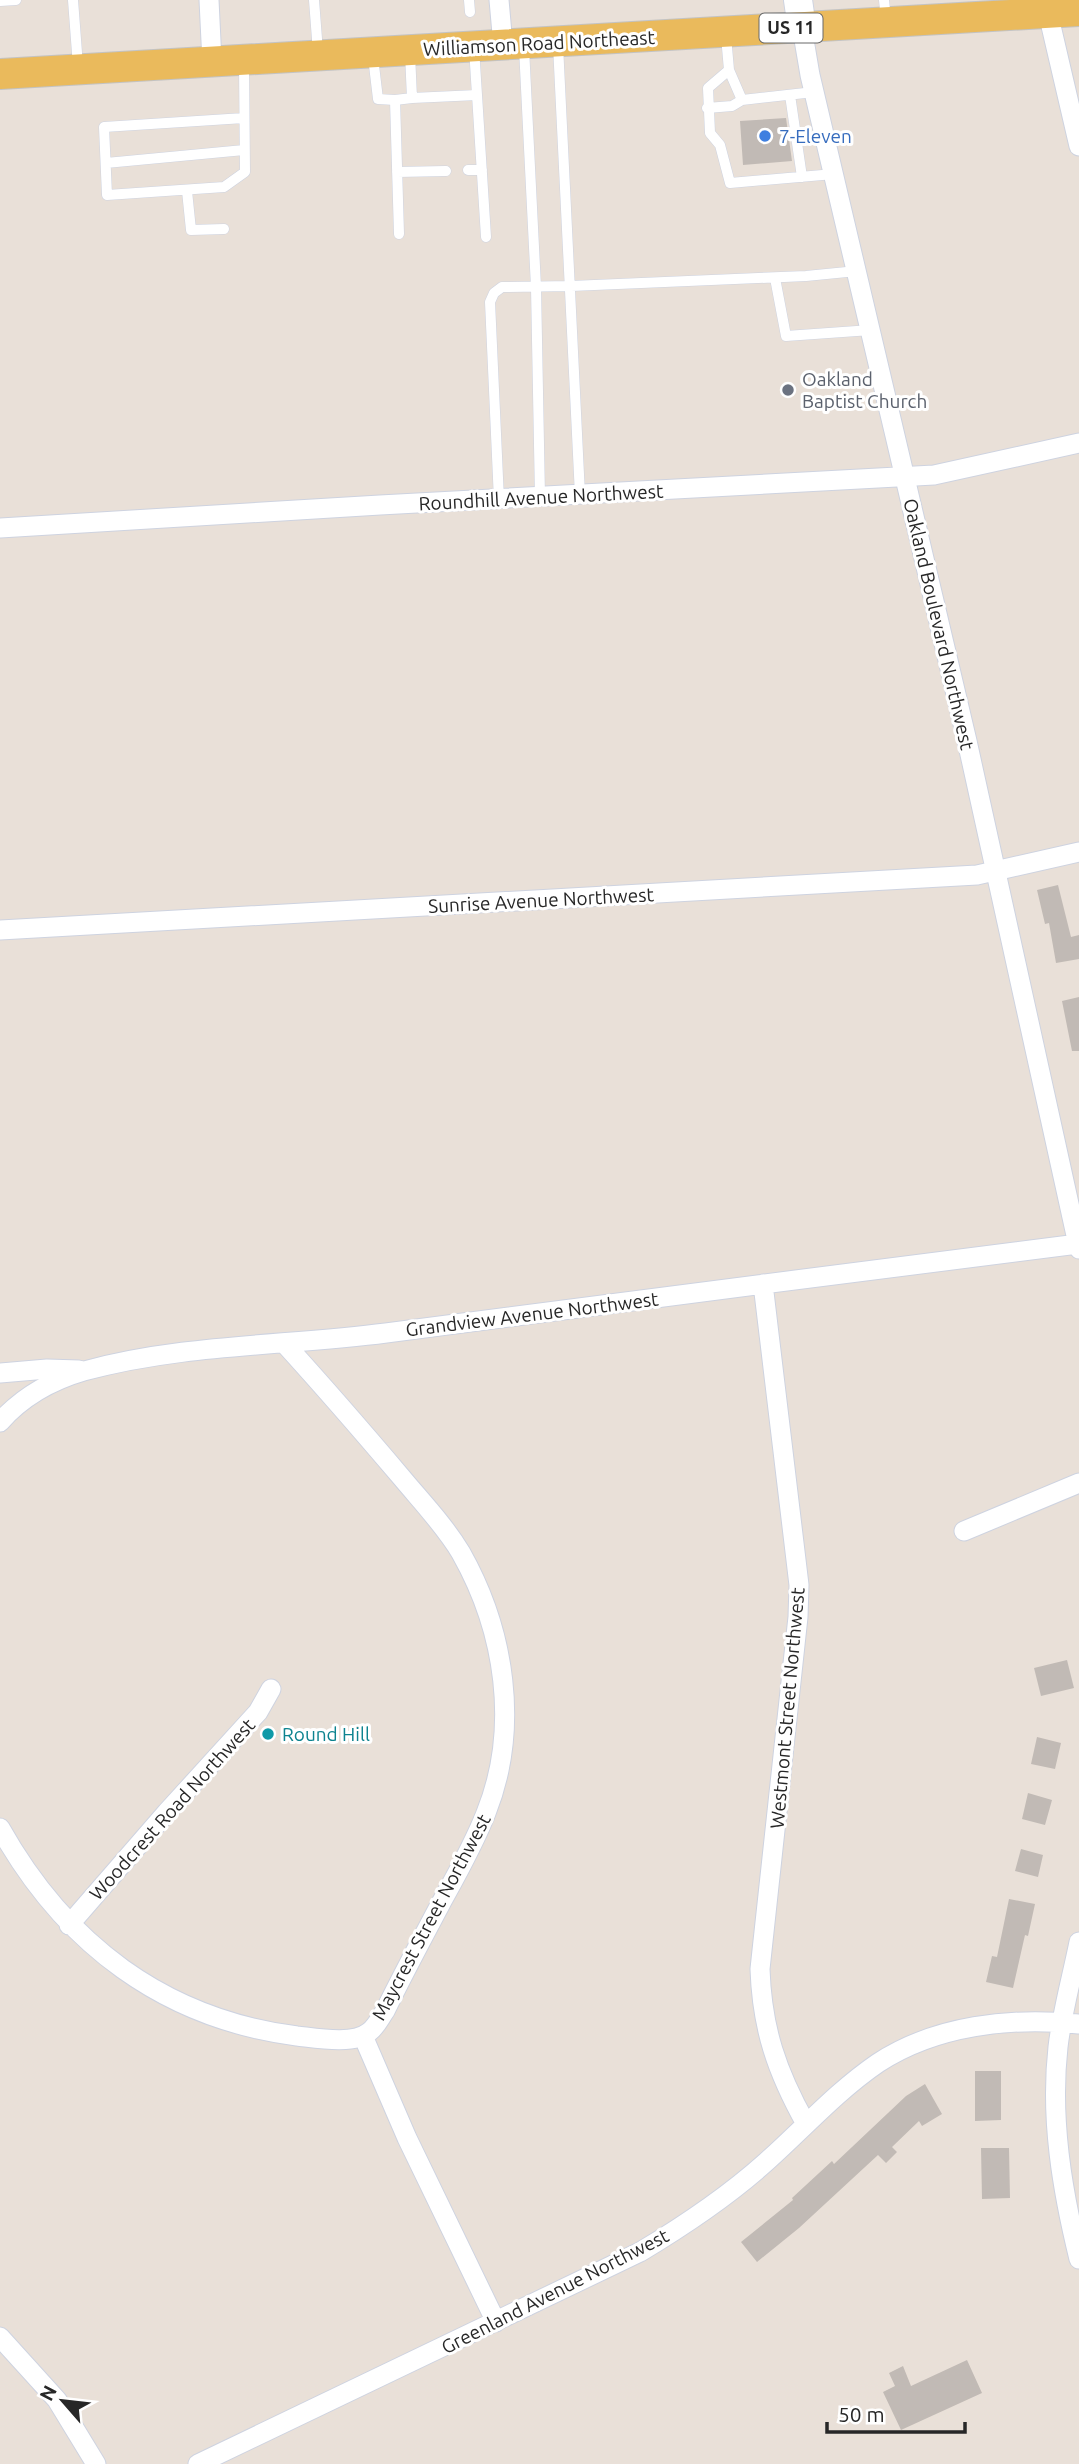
<svg xmlns="http://www.w3.org/2000/svg" width="1079" height="2464" font-family="Ubuntu,sans-serif">
  <rect width="100%" height="100%" fill="#e9e0d8"/>
  <path fill="#c1bab5" d="M786 118 792 161 743 165 740 121Z
    M1058 885 1071 937 1079 935V959L1056 963 1049 923 1045 924 1037 890Z
    M1079 997V1051H1072L1062 1001Z
    M1067 1660 1074 1688 1041 1696 1034 1668Z
    M1037 1737 1061 1743 1055 1769 1031 1764Z
    M1028 1793 1052 1800 1045 1825 1022 1819Z
    M1021 1849 1043 1855 1038 1877 1015 1871Z
    M1009 1899 1035 1904 1028 1936 1025 1935 1013 1988 986 1982 992 1956 997 1957Z
    M975 2071H1001V2120L975 2121Z
    M925 2084 942 2114 922 2126 919 2121 892 2147 897 2152 886 2163 878 2155 799 2228 757 2262 741 2242 793 2200 792 2198 832 2161 834 2164 906 2096Z
    M981 2148H1009L1010 2198 982 2199Z
    M967 2360 982 2393 901 2430 883 2392 895 2386 889 2373 903 2366 911 2386Z"/>
  <g fill="none" stroke-linecap="round" stroke-linejoin="round">
    <g stroke="#ced3e0" stroke-width="11">
      <path id="lane" d="M73 0 78 66
        M314 0 318 52
        M469 0 470 12
        M884 0 886 20
        M0 1 16 0
        M726 36 729 70 742 100
        M558 45 580 495
        M524 48 536 287 540 497
        M373 57 378 99 395 100 399 234
        M244 64 245 172 224 187 107 195 104 127 244 118
        M729 70 708 88 710 133 720 145 730 183 834 174
        M477 95 486 237
        M790 95 802 177
        M412 98 477 95 474 48
        M395 100 412 98 410 54
        M707 108 732 106 742 100 814 92
        M106 163 244 150
        M468 170H482
        M397 172 446 171
        M187 191 191 230 224 229
        M775 278 786 336 871 330
        M499 500 490 302 494 293 502 287 571 286 806 276 857 271"/>
    </g>
    <g stroke="#ced3e0" stroke-width="21">
      <path id="street" d="M209 0 212 62
        M499 0 503 45
        M1048 13 1079 146
        M802 28 810 75 967 741 1079 1249
        M0 528 380 505 934 475 1079 443
        M0 930 977 875 1079 852
        M763 1284 799 1585 798 1617 760 1969C762 2029 777 2072 806 2124
        M0 1373 47 1369 79 1370
        M0 1422C22 1397 53 1380 84 1371 182 1344 286 1346 386 1333 617 1303 847 1273 1078 1244
        M964 1531 1079 1483
        M0 1828C65 1944 164 2019 297 2036 316 2038 354 2045 369 2032 376 2027 380 2018 385 2011 403 1974 422 1939 441 1903 457 1874 474 1844 486 1813 520 1728 505 1631 461 1553 445 1526 422 1502 402 1478 363 1432 324 1387 284 1343
        M69 1925 167 1812 258 1712 271 1689
        M1079 1942C1072 1977 1062 2012 1058 2047 1050 2118 1062 2190 1079 2259
        M363 2036 407 2138 496 2322
        M0 2337 57 2400 96 2464
        M198 2464 640 2252C685 2225 727 2197 766 2162 803 2129 837 2091 878 2063 936 2025 1011 2017 1079 2024"/>
    </g>
    <g stroke="#ced3e0" stroke-width="30">
      <path id="secondary" d="M798 0 802 28"/>
    </g>
    <g stroke="#c3c3c3" stroke-width="32">
      <path id="primary" d="M0 74 1079 11"/>
    </g>
    <use href="#lane" stroke="#fff" stroke-width="10"/>
    <use href="#street" stroke="#fff" stroke-width="19"/>
    <use href="#secondary" stroke="#fff" stroke-width="28"/>
    <use href="#primary" stroke="#eaba5c" stroke-width="30"/>
  </g>
  <circle fill="#3f7fe0" stroke="#fff" stroke-width="2.5" cx="765" cy="136" r="7"/>
  <circle fill="#6b7280" stroke="#fff" stroke-width="2.5" cx="788" cy="390" r="7"/>
  <circle fill="#0f9aa8" stroke="#fff" stroke-width="2.5" cx="268" cy="1734" r="7"/>
  <g text-anchor="middle" stroke-width="6" stroke-linejoin="round" paint-order="stroke">
    <rect fill="#fff" stroke="#686868" stroke-width="2" x="759.5" y="13.5" width="63" height="29" rx="5"/>
    <g font-size="18" font-weight="bold" fill="#272727">
      <text x="791" y="34">US 11</text>
    </g>
    <g font-size="19" fill="#272727" stroke="#fff">
      <text transform="translate(539 43) rotate(-3)" y="7">Williamson Road Northeast</text>
      <text transform="translate(541 497) rotate(-3)" y="7">Roundhill Avenue Northwest</text>
      <text transform="translate(939 624) rotate(77)" y="7">Oakland Boulevard Northwest</text>
      <text transform="translate(541 900) rotate(-3)" y="7">Sunrise Avenue Northwest</text>
      <text transform="translate(532 1314) rotate(-7)" y="7">Grandview Avenue Northwest</text>
      <text transform="translate(787 1708) rotate(-85)" y="7">Westmont Street Northwest</text>
      <text transform="translate(172 1809) rotate(-48)" y="7">Woodcrest Road Northwest</text>
      <text transform="translate(431 1917) rotate(-62)" y="7">Maycrest Street Northwest</text>
      <text transform="translate(555 2291) rotate(-27)" y="7">Greenland Avenue Northwest</text>
    </g>
    <g font-size="19" fill="#366cbe" stroke="#fff" text-anchor="start">
      <text x="779" y="143">7-Eleven</text>
    </g>
    <g font-size="19" fill="#5b616d" stroke="#fff" text-anchor="start">
      <text x="802" y="386">Oakland<tspan x="802" dy="22">Baptist Church</tspan></text>
    </g>
    <g font-size="19" fill="#0d838f" stroke="#fff" text-anchor="start">
      <text x="282" y="1741">Round Hill</text>
    </g>
  </g>
  <g transform="translate(63 2401) rotate(298)" stroke="#ffffff" stroke-width="5" paint-order="stroke">
  <path d="M0-5L12 26L0 18L-12 26Z" fill="#272727"/>
  <text y="-10" font-size="19" font-weight="bold" text-anchor="middle" fill="#272727">N</text>
  </g>
  <path d="M827 2422v10h138v-10" fill="none" stroke="#272727" stroke-width="3.5"/>
  <text x="838" y="2422" font-size="21" fill="#272727" stroke="#ffffff" stroke-width="5" paint-order="stroke">50 m</text>
</svg>
